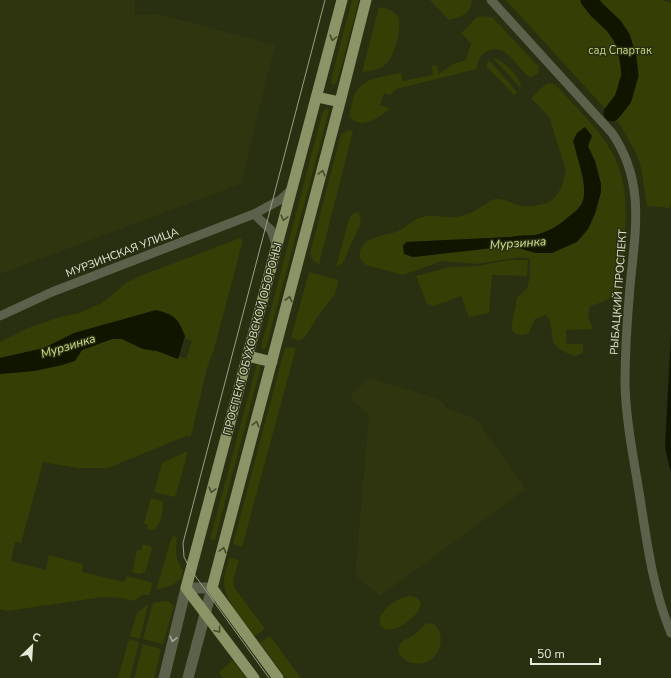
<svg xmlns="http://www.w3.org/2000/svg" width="671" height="678" font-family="'Nunito Sans',sans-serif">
  <rect width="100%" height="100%" fill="#292f11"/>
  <path fill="#2e350f" d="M0 0H135V15L158 14 275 45 241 184 0 274Z
    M369 378 439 399 447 408 476 419 526 489 380 596 355 575 369 415 352 400V394Z"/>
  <path fill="#353e05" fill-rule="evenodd" d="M352 0H359L337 82 334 85 332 84 331 80Z
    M430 0H472C470 14 462 17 449 20Z
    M506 0H663L671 3V202L670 208 647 206 641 167 636 153 621 126Z
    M379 7C386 8 394 10 398 17 403 26 394 58 386 64 379 70 370 71 362 72Z
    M480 16 492 17 539 67 538 74 531 77 528 76C517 67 505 42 488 51 480 54 478 62 477 69L396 89 390 95 384 93 380 105 389 108 388 110C378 118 360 131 349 116 351 109 352 98 356 92 363 77 388 76 401 73L403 81 433 75 432 66 437 65 439 74 453 64 466 60 471 44 461 33 476 18Z
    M493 58C502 58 522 79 521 88Z
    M489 60 517 92 514 95 486 66Z
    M546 84H555C574 106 597 126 612 152 635 193 623 246 619 290 610 299 602 303 590 306L588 317 593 329 566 330V344H583V353L575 356C565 353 553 348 552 336 551 327 552 323 546 315L535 319 528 334C521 336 516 336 511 329L517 298 527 288 530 277V259L520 257 477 264 442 261 403 275 366 265C362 261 359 258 360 252 363 236 386 236 398 231 408 226 415 217 427 216 439 215 449 219 461 216 467 215 472 212 478 209 484 206 489 200 496 199 506 198 513 205 523 206 530 207 540 205 547 203 559 198 564 181 566 170L549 117 531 98ZM588 146C595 161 601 175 601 192L552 253H536L511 246 413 257 403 250V246L406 242 511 237C521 234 533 237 542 233 551 230 561 224 568 218 574 213 580 209 582 202 588 189 580 166 576 154Z
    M326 108 329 109V111L266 348 263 350 261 347 322 114Z
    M349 130 353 131 319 264C313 262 312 259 310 253L341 134Z
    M359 212 361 222 343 263 336 267 349 219 352 214Z
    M240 238 243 240 215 346 207 368 191 436H186L108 468H77L43 462 21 543 15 542 11 561 46 570 49 555 83 564 82 572 124 582 127 576 153 583 149 595H142L134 601 121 598 103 597 7 611 0 609V374L75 361 82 350 112 339H122L143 349 157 351 178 359 179 356 186 359 192 341 185 338V336L128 318 117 322 104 324 91 330 74 333 44 348 0 358V342L28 328 60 317 79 313 102 303 126 283 140 276Z
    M509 260H528L527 276 492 275 489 313 469 317 461 296 434 306 427 304 416 276 450 267 477 266Z
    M309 272 339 280 335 294 318 316 305 337C301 342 297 340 291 338Z
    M285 347 296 348 242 547 233 544Z
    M257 363 261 364V366L215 540 210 539Z
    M185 452H188L175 497 154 492 162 463Z
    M151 498 162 501C165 508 160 526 154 530L147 529 148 525 144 523Z
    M172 536 177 537 176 550 177 559 183 571 181 579 170 586 156 590Z
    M143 544 150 546 152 549 145 572 139 574 132 572 137 550H141Z
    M229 558 239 560 233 580 234 587 265 629 255 636C244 621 225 602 224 582 224 574 227 566 229 558Z
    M410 596C437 601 406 626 394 629 383 632 375 624 382 614 388 604 399 598 410 596Z
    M164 601H168L174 606 163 644 143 639 153 603Z
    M148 604 140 639 130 636 137 613Z
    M428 623 434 624C440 629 442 638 440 646 430 678 388 660 401 643 404 638 410 639 414 635 419 631 422 626 428 623Z
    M270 636 301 678H286L260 643Z
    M129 639 139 642 130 678H118Z
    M143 644 161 649 154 678H134Z
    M233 660 246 678H223L219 672Z"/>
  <path fill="#101500" d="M585 127 592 136 588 146 595 161 601 184V192L595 214 588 229 577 242 552 253H536L511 246 413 257 404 254 403 246 406 242 511 237C521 234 533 237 542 233 551 230 561 224 568 217 574 213 580 208 583 201 588 186 577 157 573 141L577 133Z
    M156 310C175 315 178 318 185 336L178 359 157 351 143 349 122 339H112L82 350 75 361 62 365 35 371 0 374V358L44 348 74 333Z
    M671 333V473L665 448Z"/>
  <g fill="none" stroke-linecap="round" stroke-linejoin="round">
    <path stroke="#101500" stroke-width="17" d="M589 0 597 10 614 26 622 38 628 58 630 75 623 99 612 113"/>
    <path stroke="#5b614b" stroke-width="9" d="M491 0 612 133C646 183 635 231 630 287 627 320 625 351 625 384 626 422 634 460 640 498 647 543 653 590 671 633
      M254 214 271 230 277 247
      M0 316 52 292 254 214 280 200 292 189"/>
    <path stroke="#5b614b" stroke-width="11" d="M164 678 186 588H212L188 678"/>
    <path stroke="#8a9467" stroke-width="11" d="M317 97 340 102
      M248 356 272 362
      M254 678 186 588 342 0
      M278 678 212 588 340 102 366 0"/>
    <path stroke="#999f88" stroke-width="1" d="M269 678 191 570 184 557 183 543 325 0"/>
  </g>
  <defs><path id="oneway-chevron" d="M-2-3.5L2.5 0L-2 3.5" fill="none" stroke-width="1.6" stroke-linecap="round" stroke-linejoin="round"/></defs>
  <g stroke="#464d2b">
    <use href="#oneway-chevron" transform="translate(333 38) rotate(105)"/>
    <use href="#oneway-chevron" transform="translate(322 173) rotate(-75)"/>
    <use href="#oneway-chevron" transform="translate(284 218) rotate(105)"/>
    <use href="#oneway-chevron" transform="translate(289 299) rotate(-76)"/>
    <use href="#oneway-chevron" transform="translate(256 424) rotate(-75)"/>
    <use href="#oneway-chevron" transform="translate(212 490) rotate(105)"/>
    <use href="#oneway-chevron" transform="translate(223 550) rotate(-75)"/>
    <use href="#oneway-chevron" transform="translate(218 630) rotate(53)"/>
  </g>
  <use stroke="#a6ac98" href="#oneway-chevron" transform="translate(173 639) rotate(103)"/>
  <g text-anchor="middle" stroke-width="3" stroke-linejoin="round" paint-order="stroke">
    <g font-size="11" fill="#c5d786" stroke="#292f11">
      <text x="620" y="54">сад Спартак</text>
    </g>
    <g font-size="11" fill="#e4e9d7" stroke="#292f11">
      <text transform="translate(122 252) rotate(-21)" y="4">МУРЗИНСКАЯ УЛИЦА</text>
      <text transform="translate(618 292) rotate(-86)" y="4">РЫБАЦКИЙ ПРОСПЕКТ</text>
      <text transform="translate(252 339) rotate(-75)" y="4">ПРОСПЕКТ ОБУХОВСКОЙ ОБОРОНЫ</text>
    </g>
    <g font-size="12" font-style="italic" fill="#d0e290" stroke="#292f11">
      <text transform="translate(518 243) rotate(-4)" y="4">Мурзинка</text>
      <text transform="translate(68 346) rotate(-17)" y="4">Мурзинка</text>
    </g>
  </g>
  <g transform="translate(32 646) rotate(25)" stroke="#292f11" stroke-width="3" paint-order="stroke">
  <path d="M0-3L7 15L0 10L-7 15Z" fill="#e4e9d7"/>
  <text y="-6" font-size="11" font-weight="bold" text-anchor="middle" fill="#e4e9d7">С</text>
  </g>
  <path d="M531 658v6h69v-6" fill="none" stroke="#e4e9d7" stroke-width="2"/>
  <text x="537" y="658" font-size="12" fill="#e4e9d7" stroke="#292f11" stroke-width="3" paint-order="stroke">50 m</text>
</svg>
